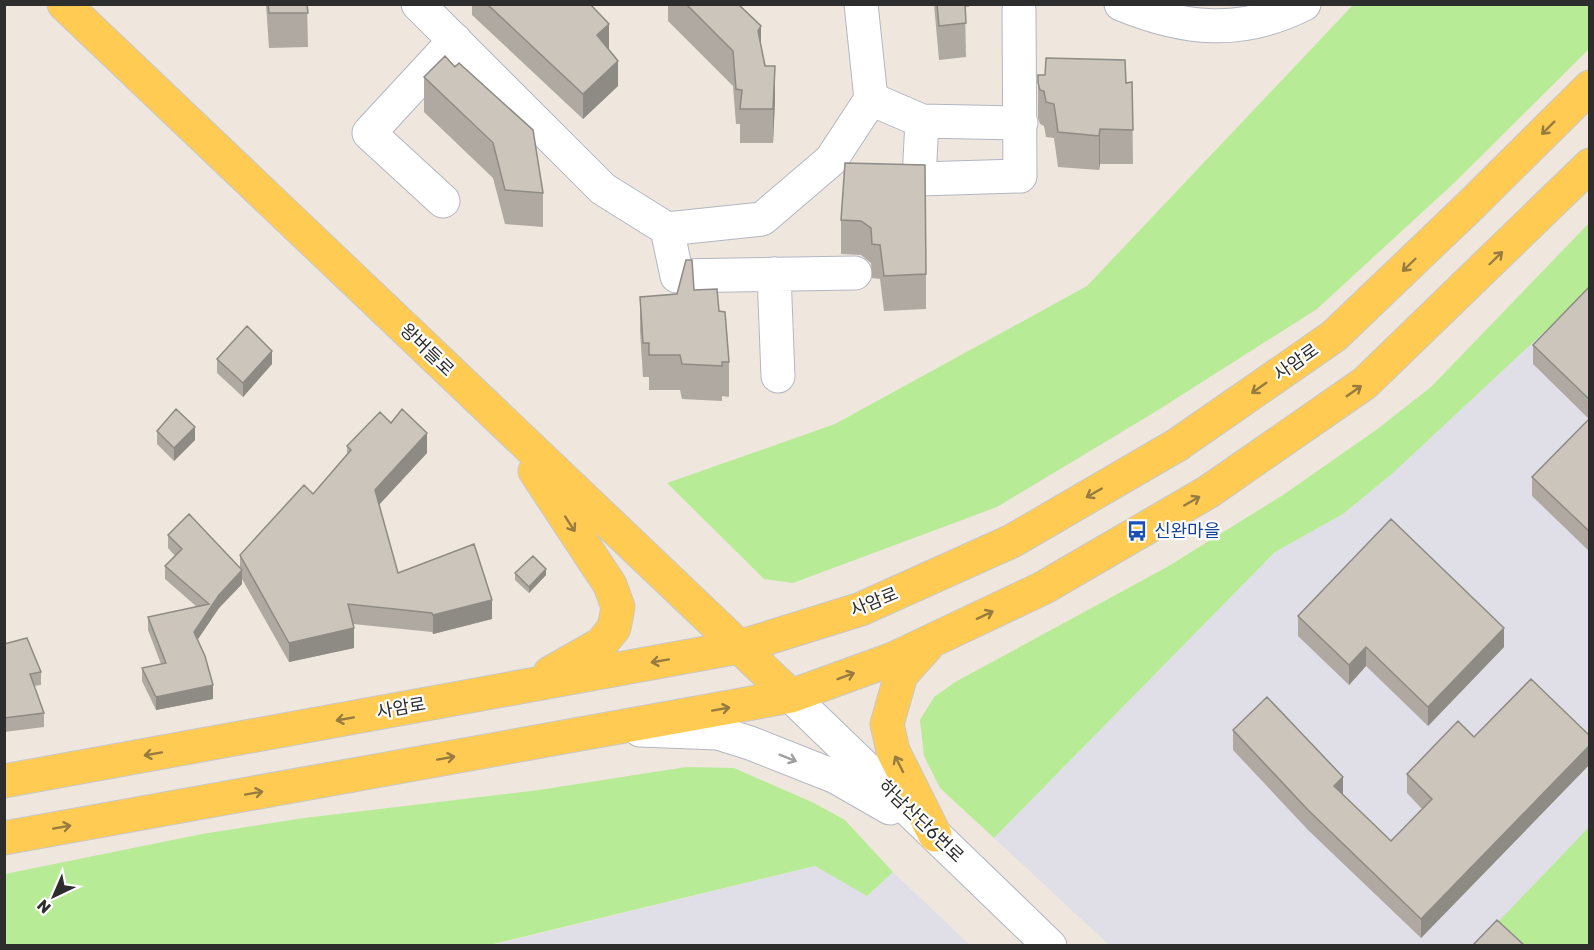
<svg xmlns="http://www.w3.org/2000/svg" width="1594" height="950" font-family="Rubik,'Noto Sans KR',sans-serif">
  <rect width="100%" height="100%" fill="#efe7de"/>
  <path fill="#e0dfe7" d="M1589 290V945H1109L994 838 1275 552 1343 514 1393 473Z
    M815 866 867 896 893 872 970 945 489 946Z"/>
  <path fill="#b8eb95" d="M1353 5H1589V49L1454 183 1317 309 1155 412 997 507 793 583 764 579 667 483 835 424 1087 286Z
    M1589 223V290L1393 473 1343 514 1275 552 994 838 940 788 924 756 920 720 934 697 957 681 1167 567 1283 495 1376 430 1431 387Z
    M686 767 734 768 814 803 845 820 893 872 867 896 815 866 489 945H5V874L202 834 304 818 539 790Z
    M1589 827V945H1476Z"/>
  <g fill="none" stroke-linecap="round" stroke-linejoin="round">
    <g stroke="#b2b6c2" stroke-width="35">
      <path id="minor" d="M418 4 603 189 667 229 762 219 831 160 871 99 861 4
        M1121 4C1184 30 1241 36 1304 4
        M1019 10 1020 176 919 179 922 121 1021 123
        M871 99 922 121
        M443 201 369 133 455 40
        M667 229 677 276 855 273
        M774 274 778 376
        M791 696 1050 946
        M640 730 718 733 750 743 836 777 890 808"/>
    </g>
    <g stroke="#c8c8c8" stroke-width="35">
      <path id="major" d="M64 4 791 696
        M535 471 610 585 618 607 614 628 601 644 550 673
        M927 646 901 675 887 724 893 751 935 835
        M4 781 739 647 861 609 1012 541 1177 445 1334 336 1471 205 1590 87
        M4 838 791 696 893 659 1043 588 1208 492 1365 383 1590 165"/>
    </g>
    <use href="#minor" stroke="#fff" stroke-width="33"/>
    <use href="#major" stroke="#ffcb53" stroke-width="33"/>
  </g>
  <path fill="#afa9a2" d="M266 4H307L308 47 269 48Z
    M472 4H590L609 50 618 86 583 119 472 15Z
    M668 4H738L761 48 775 100 773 143H740V124H736L733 86 668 21Z
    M934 4H969V7H965L966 57 939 60Z
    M1038 75 1126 83 1132 82 1133 164H1100L1099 170 1058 167 1054 138 1046 137 1044 126 1040 124 1038 118Z
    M424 77 543 193V227L505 224 493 178 424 112Z
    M845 163 926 274V309L884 311 880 279 872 278 871 263 861 255 841 254V220Z
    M1590 286V552L1532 496V477L1589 419 1533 364V345Z
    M694 290 719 311 729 362V397L722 396V401L682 399 680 390H649V377H643L640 331V297L677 294Z
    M217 359 272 364 243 397 217 373Z
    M391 423 427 453 379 505 398 573 492 619 433 634 432 632 353 624 354 648 289 662 242 579V584L219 608 198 639 213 699 156 710 142 681V668L161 664 148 630V617L197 607 165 579V566L175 556 168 548V535L240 568V555L313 494 347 454V446Z
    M157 431 195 440 174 461 157 444Z
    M515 573 546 575 529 593 515 580Z
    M1298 616 1504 647 1428 726 1366 666 1349 685 1298 636Z
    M4 644 41 672V685L34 686 44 713V727L4 732Z
    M1233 730 1343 796 1391 841 1422 809 1407 793V774L1474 737 1590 736V764L1421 938 1308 830 1233 750Z"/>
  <path fill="#8e8a84" d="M609 24V50L597 60V35Z
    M761 26V60L758 31Z
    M618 61V86L583 119V94Z
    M775 66V100L773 143V109Z
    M1100 129V164L1099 170V136Z
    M272 351V364L243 397V383Z
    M195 427V440L174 461V448Z
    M427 433V453L375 509V490Z
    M546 569V575L529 593V587Z
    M242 570V584L219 608 194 645V632L219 595Z
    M492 600V619L433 634V615Z
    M354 628V648L289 662V643Z
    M1504 628V647L1428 726V707Z
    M1366 647V666L1349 685V665Z
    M213 685V699L156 710V697Z
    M1590 745V764L1421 938V919Z
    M1343 777V797L1334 786Z"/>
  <path fill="#cbc5bc" stroke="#8e8a84" stroke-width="1.5" d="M268 4H307L308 13H269Z
    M487 4H590L609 24 597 35 618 61 583 94Z
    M686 4H738L761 26 758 31 765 66H775L773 109H740L742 90 736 89 733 51Z
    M937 4H965L966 23 939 26Z
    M445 56 455 67 459 63 533 130 543 193 505 190 493 143 424 77Z
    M1046 58 1125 60 1126 83 1132 82 1133 130 1100 129 1099 136 1058 132 1054 104 1046 102 1044 91 1040 90 1038 83V75H1045Z
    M845 163 925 165 926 274 884 276 880 245 872 244 871 228 861 221 841 220Z
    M686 260H692L694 290 717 289 719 311 725 312 729 362H722V366L682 364 680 355H649V343H643L640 297 677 294Z
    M1590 286V400L1533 345Z
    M247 326 272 351 243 383 217 359Z
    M176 409 195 427 174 448 157 431Z
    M402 409 427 433 375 490 398 573 474 544 492 600 433 615 432 613 348 604 354 628 289 643 240 555 304 485 313 494 351 450 347 446 380 412 391 423Z
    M1590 418V532L1532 477Z
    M189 514 242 570 219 595 194 632 205 656 213 685 156 697 142 668 166 663 148 617 209 604 165 566 182 549 168 535Z
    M1391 519 1504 628 1428 707 1366 647 1349 665 1298 616Z
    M533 556 546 569 529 587 515 573Z
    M27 638 41 672 30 674 44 713 4 718V644Z
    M1531 679 1590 736V745L1421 919 1308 810 1233 730 1267 697 1343 777 1334 786 1391 841 1432 799 1407 774 1458 721 1474 737Z
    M1497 920 1524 945H1473Z"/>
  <defs><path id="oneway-shaft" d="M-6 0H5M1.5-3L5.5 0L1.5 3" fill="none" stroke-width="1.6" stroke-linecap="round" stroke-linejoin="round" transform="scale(1.5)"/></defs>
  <g stroke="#967c40">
    <use href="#oneway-shaft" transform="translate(1548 128) rotate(135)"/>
    <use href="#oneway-shaft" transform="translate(1496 258) rotate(-44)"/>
    <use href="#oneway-shaft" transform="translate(1409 265) rotate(136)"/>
    <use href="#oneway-shaft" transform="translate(1259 388) rotate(145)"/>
    <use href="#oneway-shaft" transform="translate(1354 391) rotate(-35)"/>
    <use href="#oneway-shaft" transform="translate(1094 493) rotate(150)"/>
    <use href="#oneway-shaft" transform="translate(1192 501) rotate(-30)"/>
    <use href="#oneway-shaft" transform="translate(570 524) rotate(57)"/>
    <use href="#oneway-shaft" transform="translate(985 615) rotate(-25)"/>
    <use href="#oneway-shaft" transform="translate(660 661) rotate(170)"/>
    <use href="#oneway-shaft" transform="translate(846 676) rotate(-20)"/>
    <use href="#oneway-shaft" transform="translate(721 709) rotate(-10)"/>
    <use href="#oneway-shaft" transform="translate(345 719) rotate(170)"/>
    <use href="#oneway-shaft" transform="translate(153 754) rotate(170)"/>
    <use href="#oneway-shaft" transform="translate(446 758) rotate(-10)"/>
    <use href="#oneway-shaft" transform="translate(899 764) rotate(-117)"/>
    <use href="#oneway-shaft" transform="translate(254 793) rotate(-10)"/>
    <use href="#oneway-shaft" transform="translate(62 827) rotate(-10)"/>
  </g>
  <use stroke="#a0a0a0" href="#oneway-shaft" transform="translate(788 758) rotate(22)"/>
  <defs>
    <g id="bus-bare" transform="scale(1.62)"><path d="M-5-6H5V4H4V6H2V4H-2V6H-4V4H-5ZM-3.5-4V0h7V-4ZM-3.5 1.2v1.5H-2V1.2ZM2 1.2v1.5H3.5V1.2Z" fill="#1a4fb4" stroke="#fff" stroke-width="2.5" paint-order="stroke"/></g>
  </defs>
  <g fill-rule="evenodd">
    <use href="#bus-bare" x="1137" y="531"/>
  </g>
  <g text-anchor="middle" stroke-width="4.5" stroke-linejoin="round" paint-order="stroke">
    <g font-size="18" fill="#2d2d2d" stroke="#fff">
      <text transform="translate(427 350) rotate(44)" y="6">왕버들로</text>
      <text transform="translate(1296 362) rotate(-35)" y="6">사암로</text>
      <text transform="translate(874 602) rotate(-22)" y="6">사암로</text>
      <text transform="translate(401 708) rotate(-10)" y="6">사암로</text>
      <text transform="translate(921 821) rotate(44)" y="6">하남산단6번로</text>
    </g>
    <g font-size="18" fill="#164399" stroke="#fff" text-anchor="start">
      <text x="1154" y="537">신완마을</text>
    </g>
  </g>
  <rect width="1594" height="950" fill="none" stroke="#2d2d2d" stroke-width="12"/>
  <g transform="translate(54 896) rotate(224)" stroke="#ffffff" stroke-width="4.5" paint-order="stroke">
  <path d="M0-4.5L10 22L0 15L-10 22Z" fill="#2d2d2d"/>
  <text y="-9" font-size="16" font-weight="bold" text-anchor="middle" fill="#2d2d2d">N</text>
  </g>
</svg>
